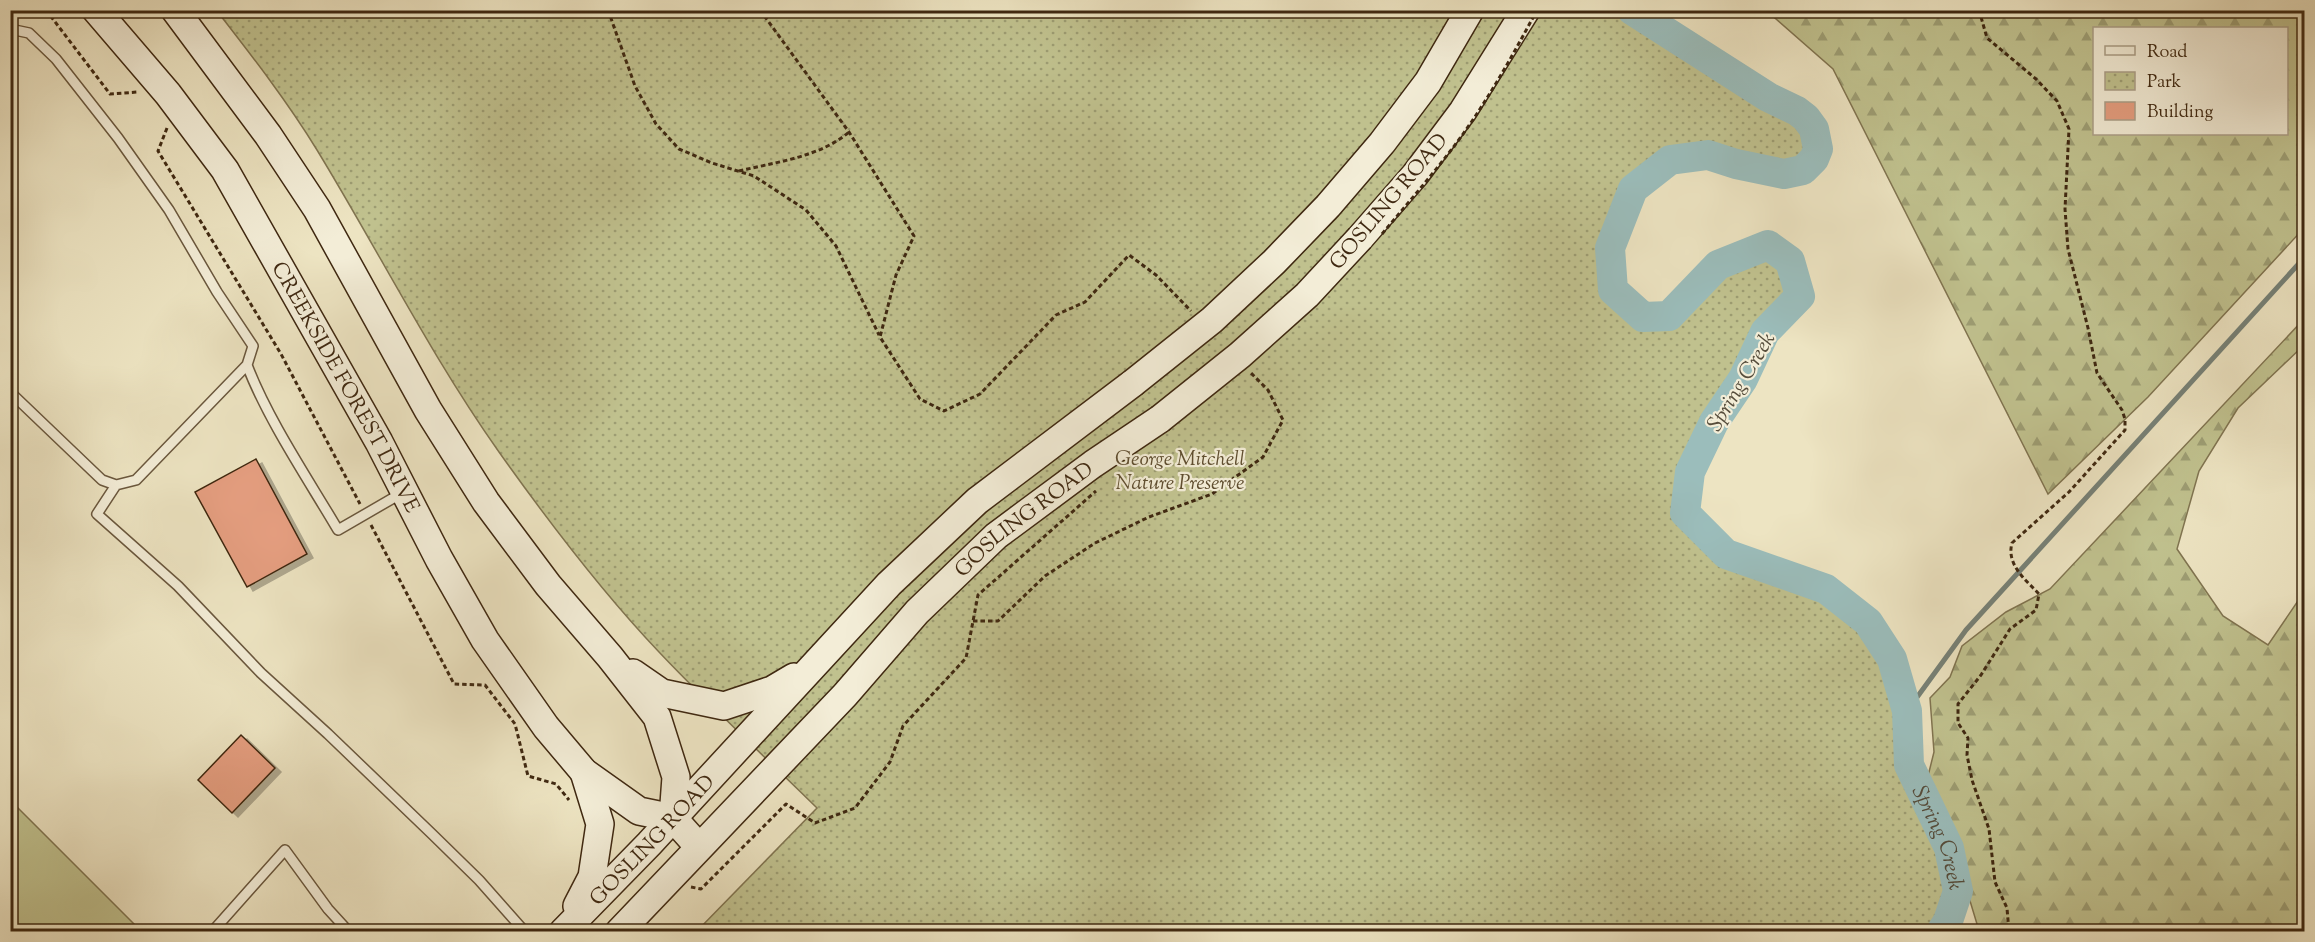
<svg xmlns="http://www.w3.org/2000/svg" width="2315" height="942" font-family="'Sorts Mill Goudy',serif">
  <defs>
    <pattern id="forest-firs" width="22" height="20" patternUnits="userSpaceOnUse" patternTransform="scale(1.5)"><rect width="22" height="20" fill="#c0c18e"/><path d="M5 1l3.5 6h-7zM16 11l3.5 6h-7z" fill="#9d9d73"/></pattern>
    <pattern id="park-dots" width="8" height="8" patternUnits="userSpaceOnUse" patternTransform="scale(1.5)"><rect width="8" height="8" fill="#c0c18e"/><path d="M2 2h.1M6 6h.1" fill="none" stroke="#9d9d73" stroke-width="1.8" stroke-linecap="round"/></pattern>
    <filter id="shadow"><feDropShadow dx="6" dy="4" stdDeviation="0" flood-color="#0004"/></filter>
  </defs>
  <rect width="100%" height="100%" fill="#ede4c2"/>
  <filter id="stains"><feTurbulence type="fractalNoise" baseFrequency=".00333" numOctaves="4"/><feColorMatrix values="0 0 0 0 .2 0 0 0 0 .09 0 0 0 0 .02 0 0 0 .5 -.17"/></filter>
  <radialGradient id="worn" r=".72"><stop offset=".6" stop-color="#630" stop-opacity="0"/><stop offset="1" stop-color="#630" stop-opacity=".3"/></radialGradient>
  <path fill="#c0c18e" stroke="#807450" stroke-width="1.5" d="M11 801 141 931H11Z"/>
  <path fill="url(#forest-firs)" stroke="#807450" stroke-width="1.5" fill-rule="evenodd" d="M1767 11H2304V228L2148 397 2048 494 1833 69ZM2094 28H2286V134H2094Z
    M2304 319V345L2238 408 2199 471 2177 549 2223 616 2268 645 2304 592V931H1974L1977 924 1948 828 1928 776 1934 752 1930 698 1950 677 1962 646 2006 612 2050 589Z"/>
  <path fill="url(#park-dots)" stroke="#807450" stroke-width="1.5" d="M217 11H1632L1768 97 1797 111 1806 118 1814 129 1818 149 1814 159 1803 170 1784 174 1736 164 1708 155 1670 160 1633 189 1610 248 1613 290 1643 317 1669 316 1718 265 1768 245 1790 261 1800 296 1765 332 1743 379 1714 422 1690 472 1685 513 1726 554 1826 589 1868 622 1892 659 1907 711 1909 765 1949 848 1958 891 1948 921 1941 932 697 931 817 808C764 756 710 706 659 652 601 591 548 521 499 452 431 356 378 250 317 150 287 101 252 56 217 11Z"/>
  <g fill="none" stroke-linecap="round" stroke-linejoin="round">
    <path stroke="#768177" stroke-width="5" d="M1907 711 1966 630 2304 258"/>
    <path stroke="#9bbdbb" stroke-width="30" id="s1" d="M1632 10 1768 97 1797 111 1806 118 1814 129 1818 149 1814 159 1803 170 1784 174 1736 164 1708 155 1670 160 1633 189 1610 248 1613 290 1643 317 1669 316 1718 265 1768 245 1790 261 1800 296 1765 332 1743 379 1714 422 1690 472 1685 513 1726 554 1826 589 1868 622 1892 659 1907 711 1909 765 1949 848 1958 891 1948 921 1941 932"/>
  </g>
  <path fill="#e59e80" stroke="#3f2811" stroke-width="1.5" filter="url(#shadow)" d="M256 459 307 554 247 587 195 492Z
    M241 735 275 768 232 813 198 780Z"/>
  <g fill="none" stroke-linecap="round" stroke-linejoin="round">
    <g stroke="#6a573d" stroke-width="12">
      <path id="lane" d="M10 29 29 33 56 59 118 138 169 210 217 292 253 346 247 365 136 480 116 485 102 480 10 392
        M247 365C268 420 308 479 338 530L402 493
        M116 485 97 514 178 586 261 673 328 734 432 834 479 880 525 932
        M212 932 285 850 328 909 349 932"/>
    </g>
    <g stroke="#3f2811" stroke-width="30">
      <g id="secondary">
        <path id="s2" d="M96 10 168 94 225 170 379 442 439 559 485 640 546 727 584 772 639 811 673 818 699 847"/>
        <path d="M175 10 268 135 317 209 428 410 486 502 548 585 610 657 657 717 676 777 673 818"/>
        <path d="M1360 238 1415 175 1463 111 1526 10"/>
        <path d="M633 673 662 693 724 706 772 690 794 677"/>
        <path d="M577 906 592 877 600 824 584 772"/>
        <path id="s3" d="M563 932 649 844 889 584 977 501 1133 383"/>
        <path id="s4" d="M619 932 845 695 917 612 996 536 1093 464 1160 419"/>
      </g>
    </g>
    <path stroke="#3f2811" stroke-width="3" stroke-dasharray="4.5 3" stroke-linecap="butt" d="M46 10 110 94 138 92
      M608 10 635 86 656 124 679 149 712 163 754 176 806 210 836 246 879 335
      M760 10 849 132 914 236 896 275 880 337 920 399 944 411 980 394 1056 315 1085 302 1129 255 1156 275 1191 311
      M1979 10 1987 38 2036 79 2057 101 2069 129 2065 209 2068 249 2088 328 2097 373 2122 410 2125 419V430L2069 492 2012 543C2006 565 2026 580 2039 594L2036 610 2010 629 1981 675 1958 704V723L1968 738 1967 755 1972 780 1989 829 1995 882 2007 908 2009 932
      M167 128 158 151 281 354 360 504
      M739 171C776 162 820 157 849 132
      M371 525 454 684 485 685 515 724 528 776 556 784 569 800
      M973 621H998L1045 576 1095 543 1149 517 1212 494 1263 457 1283 420 1268 390 1250 372
      M691 887 701 889 786 804 815 823 855 808 890 762 903 726 966 658 978 595 1096 491"/>
    <use href="#lane" stroke="#f3edd7" stroke-width="9"/>
    <use href="#secondary" stroke="#f3edd7" stroke-width="27"/>
    <g stroke="#3f2811" stroke-width="30" stroke-linecap="butt">
      <path id="secondary-bridge" d="M1133 383 1212 320 1274 262 1328 206 1382 143 1428 82 1470 10
        M1160 419 1240 355 1307 295 1360 238"/>
    </g>
    <path stroke="#3f2811" stroke-width="3" stroke-dasharray="4.5 3" stroke-linecap="butt" d="M1382 234C1408 203 1434 173 1458 141 1488 100 1513 55 1537 10"/>
    <use href="#secondary-bridge" stroke="#f3edd7" stroke-width="27"/>
  </g>
  <g text-anchor="middle" stroke-width="4.5" stroke-linejoin="round" paint-order="stroke">
    <g font-size="21" fill="#3f2811" stroke="#f3edd7">
      <text transform="translate(1388 201) rotate(-50)" y="7">GOSLING ROAD</text>
      <text dy="7" stroke="none"><textPath href="#s2" startOffset="454">CREEKSIDE FOREST DRIVE</textPath></text>
      <text dy="7" stroke="none"><textPath href="#s4" startOffset="579">GOSLING ROAD</textPath></text>
      <text dy="7" stroke="none"><textPath href="#s3" startOffset="128">GOSLING ROAD</textPath></text>
    </g>
    <g font-size="21" font-style="italic" fill="#5f4e30" stroke="#f3edd7">
      <text x="1180" y="465">George Mitchell<tspan x="1180" dy="24">Nature Preserve</tspan></text>
    </g>
    <g font-size="22" font-style="italic" fill="#564d3c" stroke="#f3edd7">
      <text transform="translate(1740 381) rotate(-59)" y="8">Spring Creek</text>
      <text dy="8" stroke="none"><textPath href="#s1" startOffset="1508">Spring Creek</textPath></text>
    </g>
  </g>
  <rect width="2315" height="942" fill="none" stroke="#ede4c2" stroke-width="36"/>
  <rect x="12" y="12" width="2291" height="918" fill="none" stroke="#3f2811" stroke-width="3"/>
  <rect x="18" y="18" width="2279" height="906" fill="none" stroke="#3f2811" stroke-width="1.5"/>
  <rect x="2093" y="27" width="195" height="108" fill="#f3edd7" stroke="#ab9e88" stroke-width="1.5"/>
  <rect x="2105" y="46" width="30" height="9" fill="#f3edd7" stroke="#ab9e88" stroke-width="1.5"/>
  <text x="2147" y="57" font-size="18" fill="#3f2811">Road</text>
  <rect x="2105" y="72" width="30" height="18" fill="url(#park-dots)" stroke="#ab9e88" stroke-width="1.5"/>
  <text x="2147" y="87" font-size="18" fill="#3f2811">Park</text>
  <rect x="2105" y="102" width="30" height="18" fill="#e59e80" stroke="#ab9e88" stroke-width="1.5"/>
  <text x="2147" y="117" font-size="18" fill="#3f2811">Building</text>
  <rect width="100%" height="100%" filter="url(#stains)"/>
  <rect width="100%" height="100%" fill="url(#worn)"/>
</svg>
